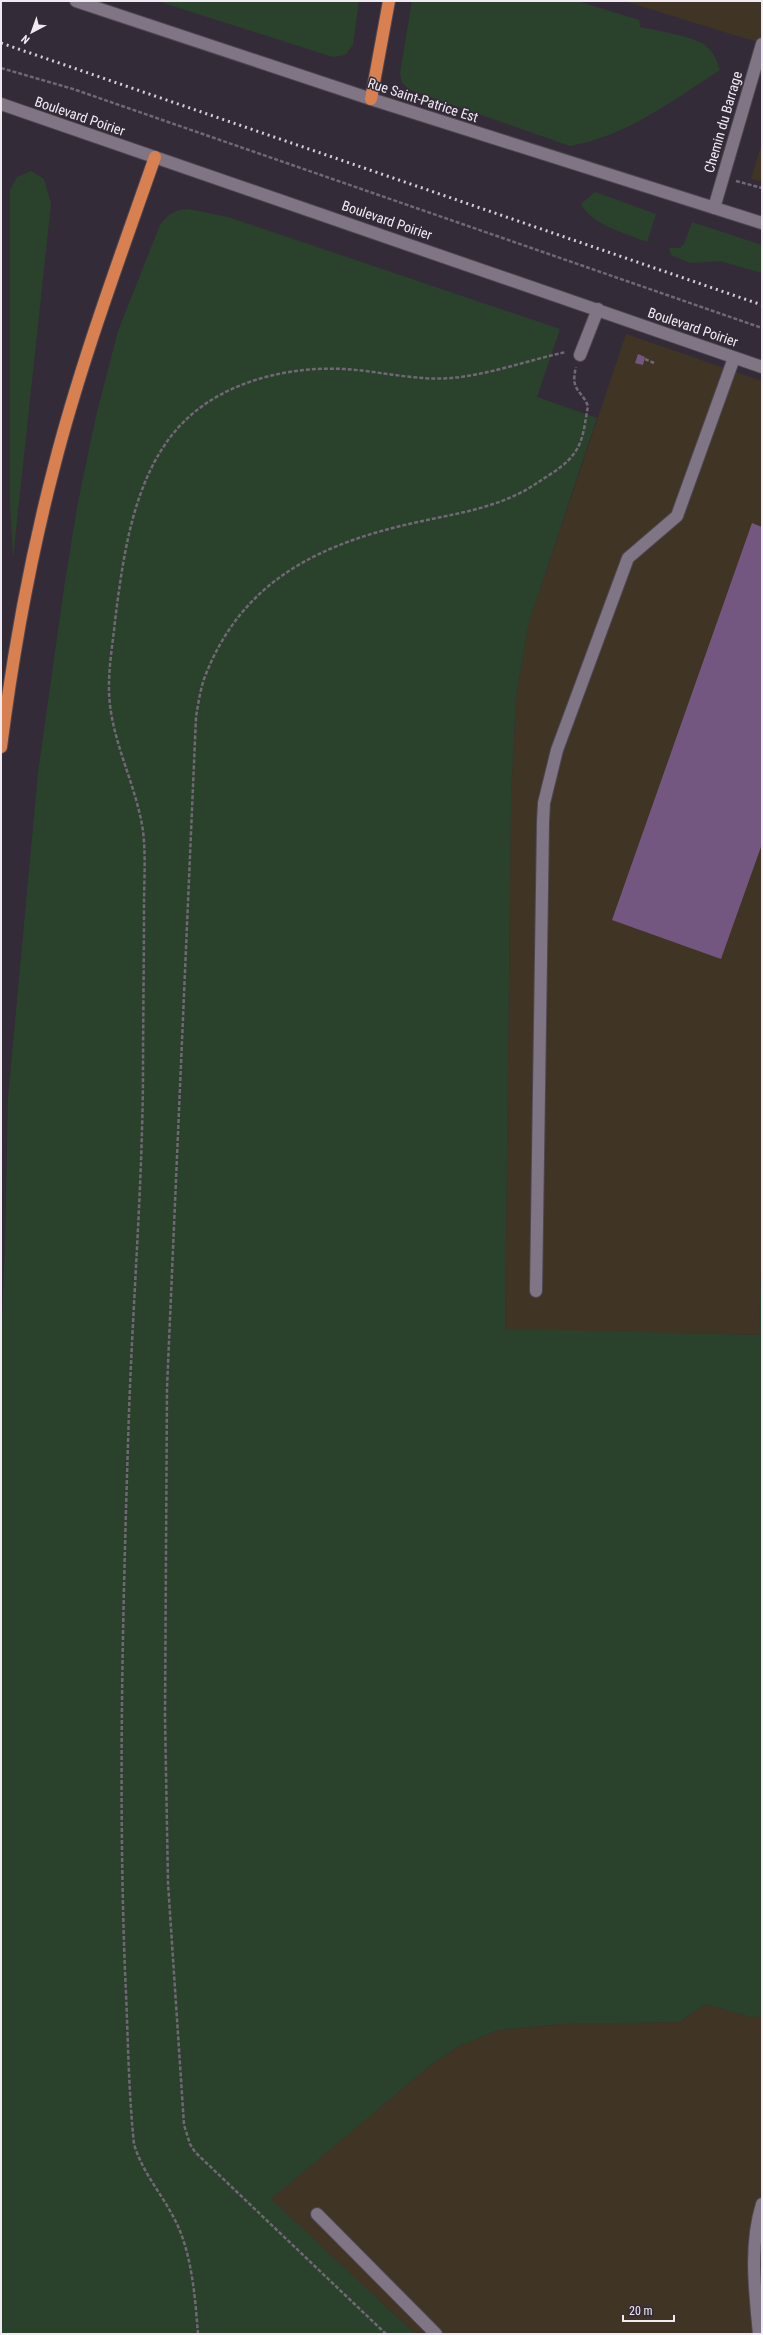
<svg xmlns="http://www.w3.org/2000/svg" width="763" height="2335" font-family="'Roboto Condensed',sans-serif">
  <rect width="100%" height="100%" fill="#342b38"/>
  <path fill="#403425" d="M624 1H762V43L737 36Z
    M762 142V182L751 179Z
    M626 334 762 381V1240L759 1335 505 1330 511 796 516 698 529 622Z
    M706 2004 754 2018 762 2015V2334H415L270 2199 427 2068 459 2046 498 2030 561 2024 679 2022Z"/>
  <path fill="#2a422c" d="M157 1H359L353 45 345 55 333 57Z
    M412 1H577L639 20 640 27C654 30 697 37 706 46 714 52 717 61 720 70 673 100 627 136 570 146L410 90 402 83 400 73Z
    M31 171 44 179 51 204 13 558 10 502V190L17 177Z
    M595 192 656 214 647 242C626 233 593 226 581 204Z
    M188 209 228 217 560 329 537 397 597 418 529 622 516 698 511 796 505 1329 759 1335 762 1240V2015L754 2018 706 2004 679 2022 561 2024 498 2030 459 2046 427 2068 271 2199 415 2334H1V1347L5 1248 8 1098 38 773 64 588 78 502 96 416 118 331 160 225C168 214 175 210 188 209Z
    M692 222 762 245V273L720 261 690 263 671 255 669 248H680L684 244Z"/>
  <path fill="#745780" d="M638 354 645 357 643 365 635 363Z
    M752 523 762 527V844L721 959 612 920Z"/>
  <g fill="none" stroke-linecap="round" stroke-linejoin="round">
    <g stroke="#4e4752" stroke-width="14">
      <path id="minor" d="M76 1 371 99 762 223
        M1 104 762 367
        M714 208 762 44
        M580 355 598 309
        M536 1291 543 822 544 803 557 750 628 558 677 516 734 358
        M317 2214 436 2334
        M759 2334C755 2291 749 2246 762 2204"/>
    </g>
    <g stroke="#4e4752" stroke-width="14">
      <path id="highway" d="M371 99 389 1
        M1 747C13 653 30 559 54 467 81 362 119 260 155 157"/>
    </g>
    <path stroke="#706874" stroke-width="2.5" stroke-dasharray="4 2" stroke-linecap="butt" d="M1 68 73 89 762 328
      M736 181 762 188
      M645 359 654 363
      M198 2334C195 2297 192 2253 175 2220 162 2194 142 2172 134 2144 128 2087 128 2029 125 1972 118 1786 123 1599 129 1412 133 1301 142 1190 143 1079 143 1022 144 964 144 907 144 882 146 856 143 831 136 782 108 736 109 685 109 664 113 642 115 621 123 557 133 479 177 429 217 383 285 366 344 369 379 371 416 381 451 378 488 375 529 360 566 352
      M386 2334 195 2152 190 2144 184 2125 168 1883 165 1717 167 1388 196 717C198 705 200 691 204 679 241 580 321 543 418 522 459 513 502 507 537 483 550 474 566 466 575 452 584 440 585 421 588 406 581 389 570 391 576 367"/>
    <use href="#minor" stroke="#807584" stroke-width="12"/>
    <use href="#highway" stroke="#d8804f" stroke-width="12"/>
    <path stroke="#d4cdd6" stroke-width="3" stroke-dasharray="2 4" stroke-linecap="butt" d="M1 43 762 305"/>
  </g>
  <g text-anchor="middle" stroke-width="3" stroke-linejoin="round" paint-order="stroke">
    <g font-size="14" fill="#f0eaf2" stroke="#342b38">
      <text transform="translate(423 100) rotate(18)" y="5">Rue Saint-Patrice Est</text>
      <text transform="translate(80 116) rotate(19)" y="5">Boulevard Poirier</text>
      <text transform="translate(723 122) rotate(-74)" y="5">Chemin du Barrage</text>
      <text transform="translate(387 220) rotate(19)" y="5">Boulevard Poirier</text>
      <text transform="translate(693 327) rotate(19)" y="5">Boulevard Poirier</text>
    </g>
  </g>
  <rect width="763" height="2335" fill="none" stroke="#f0eaf2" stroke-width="4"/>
  <g transform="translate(32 32) rotate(221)" stroke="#342b38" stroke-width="3" paint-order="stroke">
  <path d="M0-3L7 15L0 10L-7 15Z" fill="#f0eaf2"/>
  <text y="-6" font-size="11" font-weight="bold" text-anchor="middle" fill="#f0eaf2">N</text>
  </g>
  <path d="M623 2315v6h51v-6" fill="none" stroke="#f0eaf2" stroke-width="2"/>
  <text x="629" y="2315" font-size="12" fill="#f0eaf2" stroke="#342b38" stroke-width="3" paint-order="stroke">20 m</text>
</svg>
